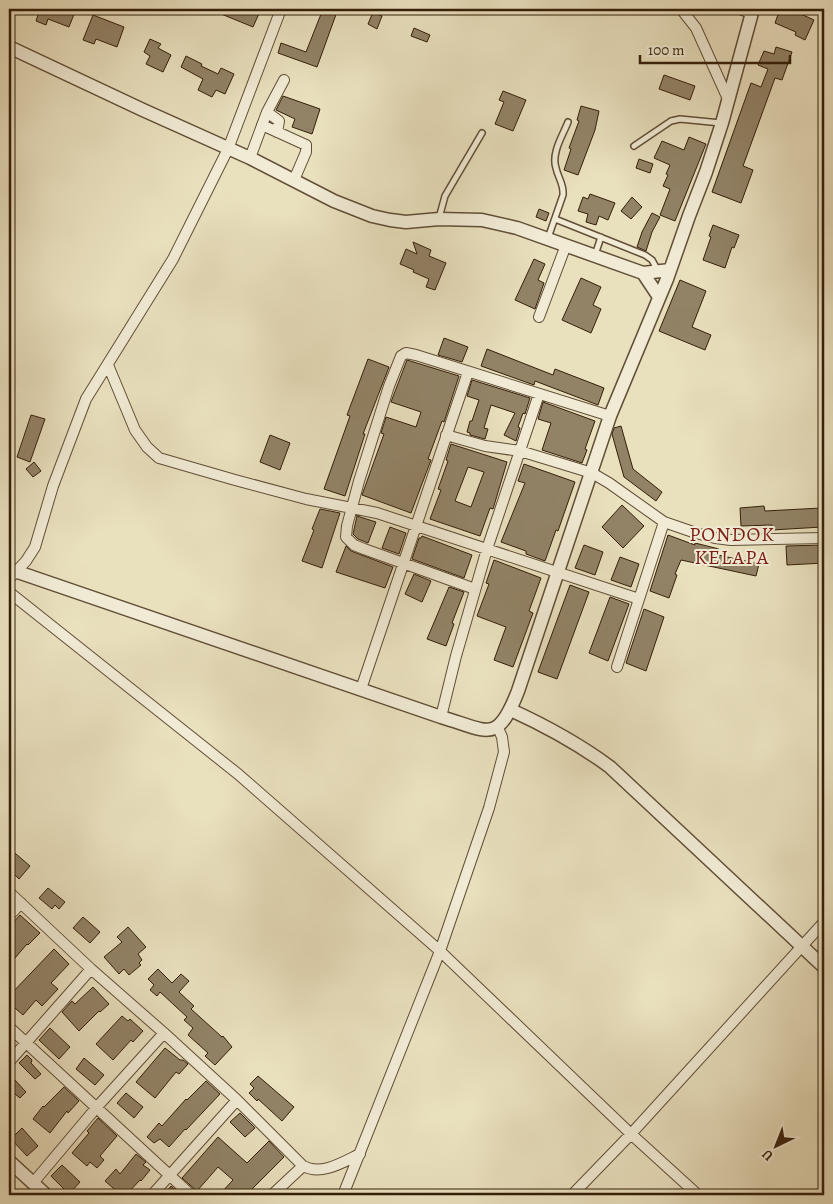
<svg xmlns="http://www.w3.org/2000/svg" width="833" height="1204" font-family="Alegreya,serif">
  <rect width="100%" height="100%" fill="#e9e0be"/>
  <filter id="stains"><feTurbulence type="fractalNoise" baseFrequency=".004" numOctaves="4"/><feColorMatrix values="0 0 0 0 .2 0 0 0 0 .09 0 0 0 0 .02 0 0 0 .5 -.17"/></filter>
  <radialGradient id="worn" r=".72"><stop offset=".6" stop-color="#630" stop-opacity="0"/><stop offset="1" stop-color="#630" stop-opacity=".3"/></radialGradient>
  <path fill="#928367" stroke="#341e09" fill-rule="evenodd" d="M40 9H76L69 27 48 19 46 25 36 21Z
    M209 9H240L246 11 247 9H261L253 27Z
    M323 9H338L317 67 278 53 281 43 306 52Z
    M780 9H790L814 20 805 40 795 35 796 32 775 23Z
    M373 12 382 16 377 29 368 24Z
    M93 15 124 27 117 47 96 39 94 44 83 40Z
    M414 28 430 35 427 42 411 36Z
    M150 39 161 44 158 48 171 55 163 72 146 64 150 56 144 52Z
    M776 47 792 52 782 80 775 78 743 166 753 170 741 203 712 192 751 83 761 87 768 69 758 65 764 51 774 54Z
    M186 56 202 64 201 66 218 74 221 68 234 74 225 94 216 90 212 97 198 90 203 79 181 67Z
    M664 75 695 86 690 100 659 89Z
    M503 91 526 100 513 131 495 124 504 102 499 100Z
    M283 96 320 109 312 134 292 127 295 119 276 110Z
    M581 106 599 111 595 130 578 175 564 170 571 149 569 148 579 121 577 120Z
    M689 137 706 144 675 221 660 215 670 189 663 186 668 175 666 174 670 165 654 158 662 141 684 150Z
    M639 159 653 164 650 173 636 168Z
    M590 194 615 203 608 220 599 216 596 225 586 222 588 214 578 211 583 197 588 199Z
    M632 197 642 207 631 219 621 211Z
    M539 209 549 213 546 221 536 217Z
    M652 213 660 217 652 232 646 251 637 247 642 232Z
    M713 225 739 235 734 248 732 247 725 268 703 260 711 237 709 236Z
    M413 242 431 250 429 256 446 263 435 290 426 287 429 279 413 272 414 270 400 264 406 249 417 254Z
    M534 259 545 264 538 280 544 283 535 309 515 300Z
    M581 278 601 287 593 305 601 309 591 333 562 320Z
    M680 280 706 291 692 327 711 335 705 350 659 331Z
    M444 338 468 347 462 362 438 355Z
    M487 349 553 375 555 369 604 388 598 405 535 381 534 385 481 366Z
    M368 359 389 367 363 434H365L345 496 324 489 350 416 347 415Z
    M407 360 459 376 444 422 442 421 428 459 431 460 411 513 362 495 384 434 381 433 386 417 416 427 421 412 391 402Z
    M472 380 530 398 525 414 523 413 518 427 520 428 516 441 504 435 515 413 491 405 484 428 488 429 485 439 470 435V433L467 432 470 421H472L479 400 467 396Z
    M543 402 595 421 585 449 587 450 582 463 542 450 551 423 538 419Z
    M31 415 45 419 30 462 17 457Z
    M621 426 633 469 662 492 656 501 624 477 612 434 614 428Z
    M270 435 290 443 280 470 260 462Z
    M451 444 507 462 493 509 490 508 480 536 430 519 441 490 438 489 448 461 446 460ZM468 467 484 472 471 507 455 501Z
    M34 462 41 471 33 477 26 469Z
    M524 464 575 482 558 531 556 530 545 561 526 554V551L501 542 525 483 518 481Z
    M622 505 644 526 623 548 602 527Z
    M764 506 765 511 821 508 822 527 772 530V525L741 526 740 508Z
    M320 509 340 513 322 568 302 561 314 530 312 529Z
    M357 516 376 522 368 543 358 539 353 534Z
    M390 527 406 533 399 554 382 548Z
    M668 535 695 545V543L719 549 718 555 759 564 756 576 681 560 675 574 677 575 669 598 650 591Z
    M422 536 472 555 464 578 412 559 419 538H421Z
    M584 545 603 552 595 575 575 568Z
    M824 545V563L787 565 786 546Z
    M346 546 351 551 393 567 385 588 336 572Z
    M620 557 639 564 631 587 611 580Z
    M494 560 541 578 529 611 533 613 513 667 494 660 506 627 477 616 489 584 486 583Z
    M414 574 431 581 422 602 405 594Z
    M570 585 589 592 557 679 538 672Z
    M449 587 464 592 452 623 454 624 446 646 427 639Z
    M610 597 629 604 608 661 589 653Z
    M644 609 664 617 646 671 626 663Z
    M9 848 30 866 19 879 9 869Z
    M48 888 65 902 59 909 55 905 52 909 39 898Z
    M20 915 40 933 28 945 27 944 9 965V927Z
    M83 917 100 932 90 943 73 928Z
    M128 927 146 947 138 954 142 960 139 963 141 965 129 975 124 969 119 974 104 957 122 942 117 937Z
    M54 949 69 964 51 983 58 989 42 1006 36 1000 23 1015 15 1008 9 1011V996Z
    M158 969 172 983 181 974 189 981 179 992 194 1006 191 1009 222 1037 223 1036 232 1047 215 1065 205 1056 208 1053 188 1035 193 1028 184 1020 187 1017 160 992 157 996 150 990 154 985 148 979Z
    M93 987 109 1004 100 1012 99 1011 79 1031 62 1012 72 1001 75 1004Z
    M122 1016 128 1021 130 1019 143 1031 133 1042 131 1040 113 1060 96 1044Z
    M50 1028 70 1047 59 1059 39 1040Z
    M165 1048 180 1060H183L188 1064 179 1074 176 1072 155 1098 136 1082Z
    M27 1055 32 1060 31 1063 41 1074 35 1079 19 1063Z
    M84 1058 104 1075 95 1085 76 1069Z
    M258 1076 294 1107 282 1121 258 1099 257 1101 249 1093 254 1088 250 1084Z
    M14 1079 26 1092 20 1098 15 1094 9 1100V1084Z
    M206 1081 220 1094 186 1130 185 1129 169 1147 160 1139 154 1143 147 1137 159 1123 162 1126 186 1099 187 1100Z
    M64 1087 79 1101 68 1113 67 1111 50 1133 33 1119 43 1106 44 1107Z
    M126 1093 143 1107 134 1118 117 1103Z
    M240 1113 255 1128 245 1137 230 1122Z
    M98 1118 117 1136 100 1156 104 1160 97 1168 90 1162 87 1166 72 1153 89 1133 87 1131Z
    M22 1128 38 1146 27 1156 11 1139Z
    M218 1137 247 1163 269 1141 284 1157 246 1195H219L233 1180 218 1167 197 1191 182 1178Z
    M136 1154 146 1162 143 1165 150 1170 141 1181 140 1180 126 1195H121L105 1181 116 1169 120 1174Z
    M62 1165 80 1182 69 1194 51 1176Z
    M171 1186 181 1195H164Z"/>
  <g fill="none" stroke-linecap="round" stroke-linejoin="round">
    <g stroke="#614e36" stroke-width="8">
      <path id="service" d="M634 146 671 121 680 119 721 123
        M439 218 445 196 482 133
        M555 219 645 255 652 260 658 271
        M548 238 563 195C564 184 558 178 556 168 551 153 563 135 568 122
        M595 255 601 237"/>
    </g>
    <g stroke="#614e36" stroke-width="12">
      <path id="minor" d="M681 9 696 28 728 99
        M740 9 751 13
        M267 112 279 121 277 132
        M262 125 306 145V152L294 180
        M250 158 267 112 284 80
        M539 317 566 245
        M108 365 135 430 147 447 159 458 235 480 306 499 377 513 639 599
        M446 435 485 446 520 451 592 473 609 483 664 522 696 533 715 538 731 540 824 538
        M9 579 26 561 35 547 53 486 86 399 173 259 228 149 281 9
        M475 589 364 549 354 545 346 537 347 526 359 481 389 386 401 356 406 353 416 355 610 416
        M9 592 238 774 440 951 631 1134 698 1195
        M617 667 664 522
        M361 689 468 372
        M441 717 456 656 487 549 539 394
        M9 892 91 969 164 1033 237 1100 303 1166C322 1176 343 1162 360 1154
        M9 916 21 903
        M9 1027 191 1195
        M9 1062 91 969
        M33 1183 96 1108 164 1033
        M152 1195 237 1100
        M272 1195 303 1166
        M343 1195 440 951 489 808 504 752 502 737 498 728
        M572 1195 631 1134 824 922"/>
    </g>
    <g stroke="#614e36" stroke-width="15">
      <path id="tertiary" d="M9 47 143 110 250 158 334 201 372 216 390 220 406 222 439 219 482 220 517 228 643 273 670 270
        M643 273 659 297
        M9 569 441 717C489 731 497 745 518 691L610 416 667 279 689 216 706 172 722 123 753 9
        M511 710C546 726 579 744 610 767L824 967
        M9 1161 46 1195"/>
    </g>
    <use href="#service" stroke="#f1ebd5" stroke-width="5"/>
    <use href="#minor" stroke="#f1ebd5" stroke-width="10"/>
    <use href="#tertiary" stroke="#f1ebd5" stroke-width="12"/>
  </g>
  <g text-anchor="middle" stroke-width="4" stroke-linejoin="round" paint-order="stroke">
    <g font-size="20" letter-spacing="1" fill="#7a1f14" stroke="#f1ebd5">
      <text x="732" y="541">PONDOK<tspan x="732" dy="23">KELAPA</tspan></text>
    </g>
  </g>
  <rect width="833" height="1204" fill="none" stroke="#e9e0be" stroke-width="30"/>
  <rect x="10" y="10" width="813" height="1184" fill="none" stroke="#341e09" stroke-width="2.5"/>
  <rect x="15" y="15" width="803" height="1174" fill="none" stroke="#341e09"/>
  <g transform="translate(776 1146) rotate(223)" stroke="#f1ebd5" stroke-width="4" paint-order="stroke">
  <path d="M0-4L9 19L0 12L-9 19Z" fill="#341e09"/>
  <text y="-8" font-size="14" font-weight="bold" text-anchor="middle" fill="#341e09">U</text>
  </g>
  <path d="M640 55v8h150v-8" fill="none" stroke="#341e09" stroke-width="2.5"/>
  <text x="648" y="55" font-size="15" fill="#341e09" stroke="#f1ebd5" stroke-width="4" paint-order="stroke">100 m</text>
  <rect width="100%" height="100%" filter="url(#stains)"/>
  <rect width="100%" height="100%" fill="url(#worn)"/>
</svg>
